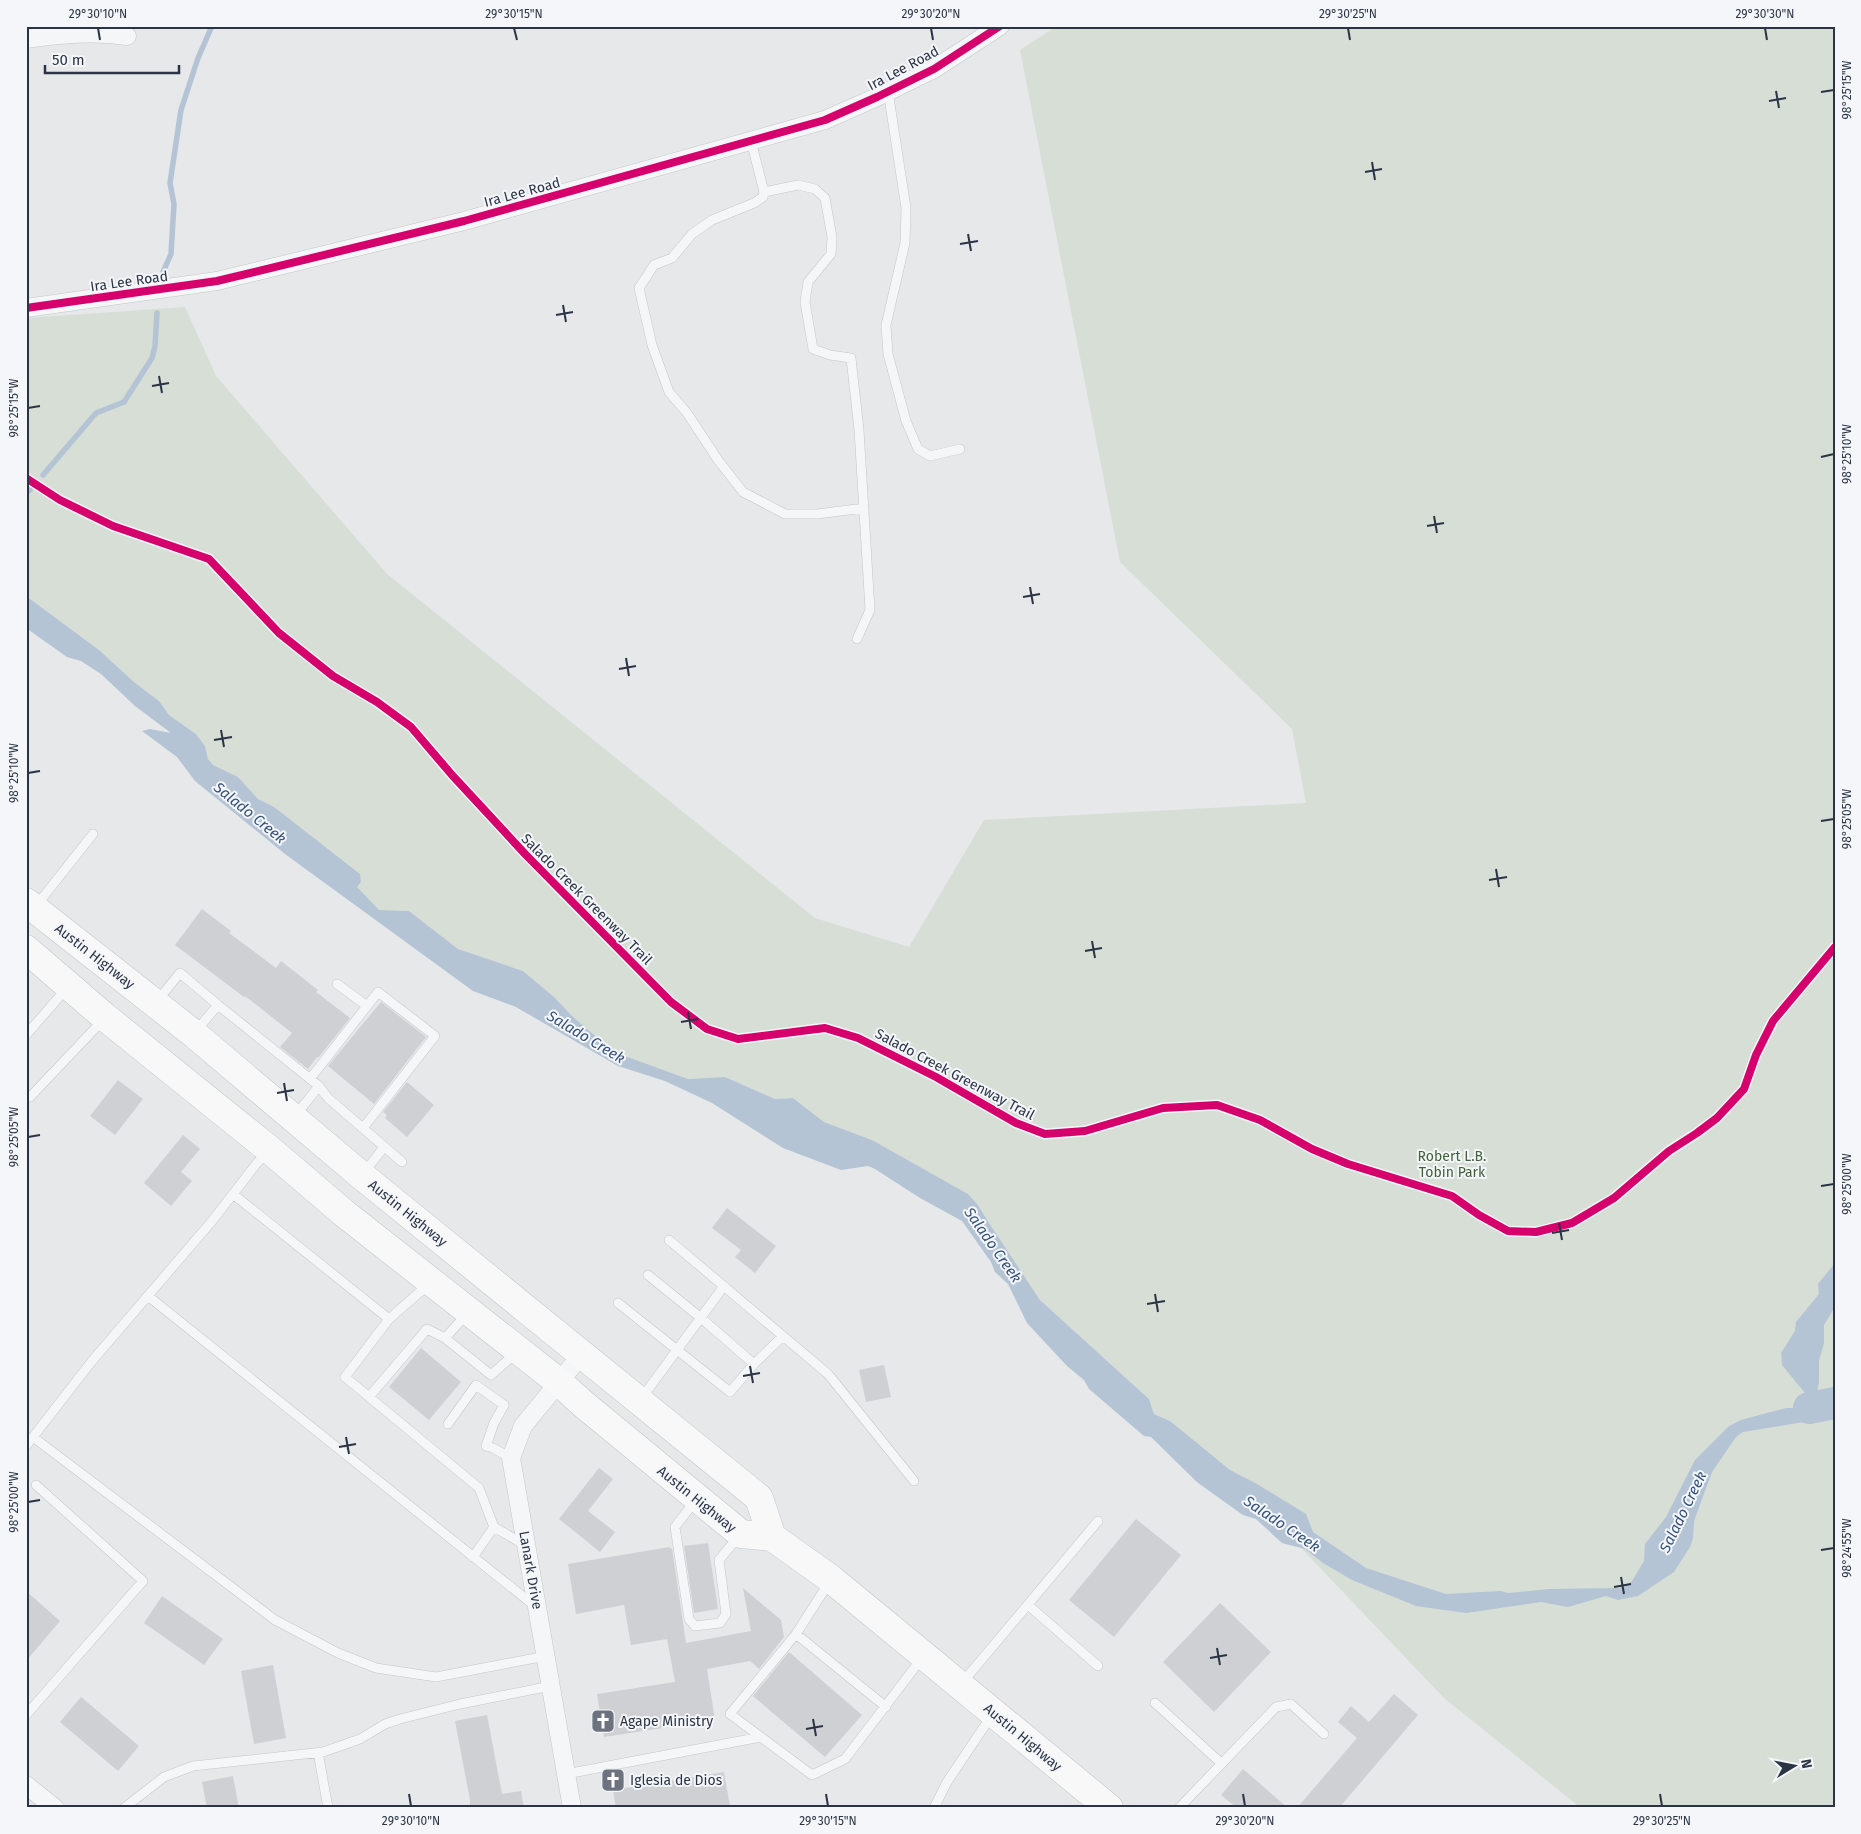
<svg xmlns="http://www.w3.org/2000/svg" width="1861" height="1834" font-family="'Fira Sans',sans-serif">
  <rect width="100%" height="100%" fill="#e6e8ea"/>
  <path fill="#d6ded6" d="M1057 26H1835V1808H1581L1444 1698 1263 1508 1170 1421 1154 1414 1149 1399 1040 1300 989 1223 978 1205 968 1194 872 1140 824 1122 793 1098 775 1099 725 1077 688 1079 614 1052 572 1016 554 997 523 971 458 949 409 911 379 910 274 807 258 799 238 777 213 765 208 760 205 746 196 734 169 715 159 701 134 682 99 650 26 596V318L185 307 216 376 387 574 815 918 909 947 984 820 1306 803 1292 729 1120 562 1020 50Z"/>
  <path fill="#b4c4d5" d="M26 596 99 650 134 682 159 701 169 715 196 734 205 746 208 759 213 765 238 777 258 799 274 807 360 874 361 882 357 887 379 910 409 911 458 949 523 971 554 997 572 1016 614 1052 688 1079 725 1077 775 1099 793 1098 824 1122 872 1140 968 1194 978 1205 989 1223 1040 1300 1149 1399 1154 1414 1170 1421 1230 1470 1257 1484 1306 1514 1313 1532 1366 1568 1446 1594 1501 1591 1508 1593 1549 1589 1619 1588 1625 1586 1632 1581 1644 1561 1645 1544 1666 1517 1695 1460 1729 1426 1741 1420 1786 1408H1802L1806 1403 1805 1393 1782 1365 1781 1353 1795 1331 1796 1322 1819 1294 1818 1284 1835 1263V1307L1824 1325V1343L1819 1361V1382L1812 1417 1804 1422 1743 1432 1736 1437 1712 1472 1694 1521 1693 1538 1690 1547 1674 1572 1638 1596 1618 1600 1606 1596 1568 1607 1541 1602 1466 1613 1416 1606 1352 1580 1323 1563 1305 1549 1282 1543 1256 1519 1243 1515 1198 1483 1151 1437 1144 1436 1089 1389 1084 1380 1067 1366 1027 1323 1008 1284 995 1272 991 1262 962 1221 920 1198 875 1169 868 1166 841 1170 783 1148 712 1103 665 1081 618 1066 516 1007 473 991 285 854 195 781 177 757 142 731 150 729 171 733 135 706 101 674 81 661 67 657 26 628Z"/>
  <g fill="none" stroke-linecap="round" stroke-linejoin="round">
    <path stroke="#b4c4d5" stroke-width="5.5" d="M163 272 171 254 174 204 170 183 181 110 198 58 212 26
      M43 475 96 413 124 402 152 358 155 346 157 313
      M26 493 30 490"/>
    <path stroke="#b4c4d5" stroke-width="32" d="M1809 1408 1835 1403"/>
  </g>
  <path fill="#ced0d3" d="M202 909 231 931 229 933 276 968 281 961 318 990 316 992 350 1018 318 1058 317 1057 308 1069 280 1047 292 1033 245 996 244 997 175 945Z
    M381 1002 426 1037 374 1104 328 1066Z
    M118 1080 143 1099 115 1135 90 1116Z
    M407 1082 434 1105 407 1137 385 1118 387 1115 383 1112Z
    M183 1135 200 1149 181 1172 192 1181 171 1206 144 1183Z
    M727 1208 776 1246 755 1273 735 1257 741 1250 712 1228Z
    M421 1348 461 1382 429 1420 389 1387Z
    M884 1365 891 1397 866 1402 859 1370Z
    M599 1468 613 1479 588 1511 615 1532 600 1552 559 1519Z
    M1136 1519 1181 1555 1114 1637 1069 1600Z
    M708 1543 718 1609 694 1613 684 1546Z
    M670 1547V1549L672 1548 686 1643 751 1631 743 1588 781 1620 784 1637 759 1669 750 1661 707 1669 715 1720 604 1737 597 1694 675 1682 667 1639 631 1645 624 1605 576 1614 568 1564Z
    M26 1591 60 1621 26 1661Z
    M162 1596 223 1639 204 1665 144 1623Z
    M1220 1603 1271 1652 1214 1712 1163 1662Z
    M789 1652 862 1715 825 1757 753 1696Z
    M273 1665 286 1738 254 1744 241 1671Z
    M1394 1694 1418 1715 1339 1808H1297L1357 1738 1338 1722 1351 1706 1369 1722Z
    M81 1697 139 1746 118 1771 60 1722Z
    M487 1715 502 1794 521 1791 524 1808H470V1800L455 1721Z
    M1243 1769 1288 1808H1237L1221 1795Z
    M724 1772 730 1806 720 1808H616L613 1790Z
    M233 1776 239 1808H207L202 1782Z"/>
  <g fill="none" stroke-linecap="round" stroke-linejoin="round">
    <g stroke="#c4c6c8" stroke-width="10">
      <path id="service" d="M888 91 906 208 905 243 886 325 888 354 906 421 918 449 930 456 960 449
        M751 141 764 192 763 197 754 203 712 220 692 234 672 258 654 265 639 288 652 345 669 392 687 413 718 460 743 492 785 514H817L864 508
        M764 192 798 185 815 189 825 198 832 237 831 254 808 282 805 302 813 349 830 355 851 358 859 430 870 610 857 639
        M36 906 93 834
        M337 984 367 1006
        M157 1001 180 973 218 1005
        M195 1032 218 1005 319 1086 328 1098 402 1162
        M26 1035 67 988
        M310 1079 378 992 435 1036 363 1128
        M26 1094 30 1097 104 1019
        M296 1115 319 1086
        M363 1174 384 1147
        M233 1194 389 1319
        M669 1240 828 1374 914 1481
        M648 1275 701 1318 754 1364
        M429 1284 389 1319 345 1377 479 1488 494 1527 525 1545
        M148 1296 536 1607
        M618 1303 730 1392 754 1364 783 1336
        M445 1338 467 1314
        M369 1397 427 1329 445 1338 491 1375 516 1353
        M641 1399 724 1286
        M448 1424 476 1385 504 1405 494 1423 486 1446 493 1448 511 1458
        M33 1437 275 1620 338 1653 376 1668 436 1677 546 1656
        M26 1446 92 1361 212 1221 257 1163 268 1152
        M695 1501 675 1527 689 1619 695 1626 720 1623 726 1614 719 1560 739 1536
        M473 1557 494 1527
        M830 1581 796 1634 730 1714 812 1775 845 1759 922 1658
        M1028 1605 1098 1666
        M796 1634 886 1707
        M962 1683 1098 1521
        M1155 1703 1221 1763
        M26 1715 143 1581 36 1485
        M318 1752 328 1808
        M566 1774 761 1737
        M124 1808 164 1777 193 1766 323 1752 360 1739 385 1724 400 1719 460 1704 551 1686
        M934 1808 947 1782 992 1715
        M1179 1808 1276 1707 1291 1704 1324 1734"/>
    </g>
    <g stroke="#c4c6c8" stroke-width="19">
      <path id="minor" d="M26 39C61 34 93 31 127 36
        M26 308 217 281 464 221 825 120 877 97 934 69 1000 26
        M26 1785 55 1808
        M572 1808 511 1458 523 1426 582 1354"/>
    </g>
    <g stroke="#c2c5c8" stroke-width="29">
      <path id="primary" d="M26 902 194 1034 362 1176 759 1498 772 1537
        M26 949 105 1017 270 1150 345 1214 560 1383 582 1403 741 1534 772 1537 831 1579 1109 1808"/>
    </g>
    <use href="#service" stroke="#f5f6f7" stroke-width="9"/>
    <use href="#minor" stroke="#f5f6f7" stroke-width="18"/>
    <use href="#primary" stroke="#f8f8f8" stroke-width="28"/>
    <g stroke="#f4f6f9" stroke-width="11">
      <path id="cycleway" d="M26 308 217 281 464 221 825 120 877 97 934 69 1000 26
        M26 478 60 500 113 526 209 559 279 633 333 676 377 702 411 727 452 775 526 855 671 1002 707 1029 738 1039 825 1028 858 1038 936 1077 1016 1123 1045 1134 1085 1131 1163 1108 1217 1105 1260 1120 1312 1149 1348 1164 1452 1196 1479 1215 1508 1231 1536 1232 1572 1223 1614 1198 1669 1151 1697 1133 1717 1118 1744 1089 1756 1055 1773 1021 1835 947"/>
    </g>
    <use href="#cycleway" stroke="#d6006c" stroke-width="8"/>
  </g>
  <path fill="none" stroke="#2b3445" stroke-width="2" d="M98 28 100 40M514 28 517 40M931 28 933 40M1348 28 1350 40M1765 28 1767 40M1776 91 1779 108M1821 92 1834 90M1769 101 1786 98M1372 162 1375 180M1365 172 1382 169M968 234 971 251M960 244 978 241M563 305 566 322M556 315 573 312M159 376 162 393M152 386 169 383M28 408 40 406M1821 457 1834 454M1434 516 1437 533M1427 526 1444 523M1030 587 1033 604M1023 597 1040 594M626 658 629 676M619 669 636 666M221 730 224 747M214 740 232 737M28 773 40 771M1821 821 1834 819M1496 869 1499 887M1489 880 1507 877M1092 941 1095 958M1085 951 1102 948M688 1012 691 1029M681 1022 698 1019M284 1083 287 1101M277 1093 294 1090M28 1137 40 1135M1821 1186 1834 1184M1559 1223 1562 1240M1552 1233 1569 1230M1155 1294 1158 1312M1147 1304 1165 1301M750 1366 753 1383M743 1376 760 1373M346 1437 349 1454M339 1447 356 1444M28 1502 40 1500M1821 1550 1834 1548M1621 1577 1624 1594M1614 1587 1631 1584M1217 1648 1220 1665M1210 1658 1227 1655M813 1719 816 1736M806 1729 823 1726M409 1794 411 1806M826 1794 828 1806M1243 1794 1245 1806M1660 1794 1662 1806"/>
  <defs>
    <g id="church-square" transform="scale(1.25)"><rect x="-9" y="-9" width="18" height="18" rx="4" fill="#6c737f" stroke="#f4f6f9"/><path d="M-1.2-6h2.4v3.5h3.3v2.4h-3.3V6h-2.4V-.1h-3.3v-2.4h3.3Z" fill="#fff"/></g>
  </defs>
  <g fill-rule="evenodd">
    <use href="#church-square" x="603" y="1721"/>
    <use href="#church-square" x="613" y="1780"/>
  </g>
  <g text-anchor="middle" stroke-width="4" stroke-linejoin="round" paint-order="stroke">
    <g font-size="14" fill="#2b3445" stroke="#f4f6f9">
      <text transform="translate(903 68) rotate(-28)" y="5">Ira Lee Road</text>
      <text transform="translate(522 192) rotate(-15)" y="5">Ira Lee Road</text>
      <text transform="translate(129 281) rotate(-8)" y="5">Ira Lee Road</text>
      <text transform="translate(587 899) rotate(45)" y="5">Salado Creek Greenway Trail</text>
      <text transform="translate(95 956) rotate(38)" y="5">Austin Highway</text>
      <text transform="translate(955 1074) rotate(28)" y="5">Salado Creek Greenway Trail</text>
      <text transform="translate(408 1213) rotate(39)" y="5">Austin Highway</text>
      <text transform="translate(697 1499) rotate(39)" y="5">Austin Highway</text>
      <text transform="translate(531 1570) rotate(80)" y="5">Lanark Drive</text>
      <text transform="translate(1023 1737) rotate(40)" y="5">Austin Highway</text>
    </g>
    <g font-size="14" fill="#3f6138" stroke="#f4f6f9">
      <text x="1452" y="1161">Robert L.B.<tspan x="1452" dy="16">Tobin Park</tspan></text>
    </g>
    <g font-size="14" fill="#2b3445" stroke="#f4f6f9" text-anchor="start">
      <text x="620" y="1726">Agape Ministry</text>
      <text x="630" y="1785">Iglesia de Dios</text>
    </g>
    <g font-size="15" font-style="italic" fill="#34527a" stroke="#f4f6f9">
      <text transform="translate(250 813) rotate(39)" y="5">Salado Creek</text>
      <text transform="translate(586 1037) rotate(31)" y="5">Salado Creek</text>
      <text transform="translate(993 1245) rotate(55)" y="5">Salado Creek</text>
      <text transform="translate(1683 1512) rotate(-64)" y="5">Salado Creek</text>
      <text transform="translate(1282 1524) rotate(34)" y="5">Salado Creek</text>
    </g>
  </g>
  <rect width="1861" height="1834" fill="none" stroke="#f4f6f9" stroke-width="55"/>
  <g transform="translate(1794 1766) rotate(80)" stroke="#f4f6f9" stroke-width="4" paint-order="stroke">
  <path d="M0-4L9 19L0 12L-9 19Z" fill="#2b3445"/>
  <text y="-8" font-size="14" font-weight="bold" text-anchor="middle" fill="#2b3445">N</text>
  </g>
  <path d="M45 65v8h134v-8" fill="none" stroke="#2b3445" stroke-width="2.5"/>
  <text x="52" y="65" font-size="15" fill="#2b3445" stroke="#f4f6f9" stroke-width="4" paint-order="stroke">50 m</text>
  <rect x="28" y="28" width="1806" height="1778" fill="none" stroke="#2b3445" stroke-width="2"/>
  <g font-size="12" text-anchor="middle" fill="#2b3445">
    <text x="98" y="18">29°30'10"N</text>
    <text x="514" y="18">29°30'15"N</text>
    <text x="931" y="18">29°30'20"N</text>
    <text x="1348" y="18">29°30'25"N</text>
    <text x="1765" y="18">29°30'30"N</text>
    <text transform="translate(1847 90) rotate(-90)" y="4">98°25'15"W</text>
    <text transform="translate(14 408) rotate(-90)" y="4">98°25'15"W</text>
    <text transform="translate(1847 454) rotate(-90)" y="4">98°25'10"W</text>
    <text transform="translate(14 773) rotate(-90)" y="4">98°25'10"W</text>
    <text transform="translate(1847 819) rotate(-90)" y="4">98°25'05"W</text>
    <text transform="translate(14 1137) rotate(-90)" y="4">98°25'05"W</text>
    <text transform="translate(1847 1184) rotate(-90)" y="4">98°25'00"W</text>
    <text transform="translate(14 1502) rotate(-90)" y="4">98°25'00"W</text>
    <text transform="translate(1847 1548) rotate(-90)" y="4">98°24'55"W</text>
    <text x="411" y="1825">29°30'10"N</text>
    <text x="828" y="1825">29°30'15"N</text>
    <text x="1245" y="1825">29°30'20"N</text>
    <text x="1662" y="1825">29°30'25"N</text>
  </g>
</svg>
